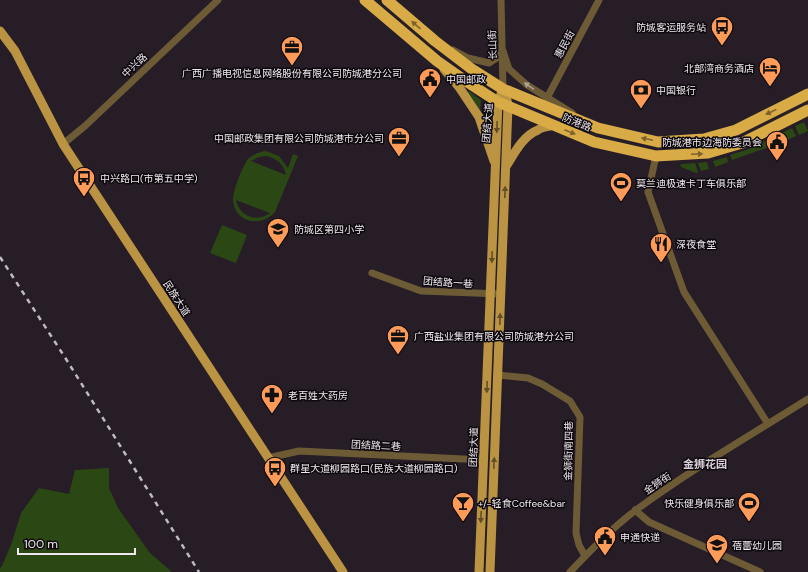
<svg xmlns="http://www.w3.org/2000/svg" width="808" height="572" font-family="'DM Sans','Noto Sans SC',sans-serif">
  <rect width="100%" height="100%" fill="#271d27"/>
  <path fill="#2b4714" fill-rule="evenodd" d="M469 91 481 100 480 110 468 92Z
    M804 122 808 131 799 135 795 126Z
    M792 128 796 136 785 141 781 133Z
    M769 139 772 146 732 160 730 155 746 150Z
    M266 151 279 156 288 168 293 154 298 156 275 212C262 227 236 224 233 201 232 193 243 164 249 158 254 154 259 152 266 151ZM267 156C277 159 284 164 286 175L251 161 259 157ZM236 200 270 213C257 223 239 216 236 200Z
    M727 157 728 162 715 167 713 161Z
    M707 162 709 169 701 171 698 163Z
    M695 163 698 172 696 173 681 167 680 165 682 164Z
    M222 225 247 235 236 263 210 253Z
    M109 468V488L118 508 150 553 171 571 170 572H0V568L2 566 12 542 21 513 39 488 69 494 75 470Z"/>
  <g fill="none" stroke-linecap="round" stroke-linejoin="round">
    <path stroke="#6d5b36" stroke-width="7" d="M501 0 503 89
      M453 50 468 58 489 63 498 57 503 51
      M503 51 509 69 527 85 572 113
      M547 98 599 0
      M63 144 85 126 218 0
      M656 156 648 192 684 292 768 424
      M372 273 421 291 501 294
      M498 375 528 378 542 384 570 401 580 417 576 533 579 545 585 556
      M268 458 299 451 484 460
      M635 510 649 522 760 572
      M570 572C591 550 612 528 636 510 690 470 751 435 808 399"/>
    <path stroke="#ba9443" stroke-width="9" d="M0 31 15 51 63 144 343 572
      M444 69 459 87 479 117 494 161
      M507 165C515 152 523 136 538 130 542 127 548 127 553 125
      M479 572 498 102 503 89
      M490 572 508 106 507 100"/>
    <path stroke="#d8ab46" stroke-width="11" d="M365 0 437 61 464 80 498 102 594 142 656 156 708 153 742 143 808 110
      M387 0 435 41 473 70 503 89 598 128 658 142 704 139 736 130 808 94"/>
    <path stroke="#c1bac1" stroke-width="2.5" stroke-dasharray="5 5" stroke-linecap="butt" d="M0 257 66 359 199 572"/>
  </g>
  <defs><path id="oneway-solid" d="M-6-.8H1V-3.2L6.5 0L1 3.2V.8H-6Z"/></defs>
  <g fill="#7d622c">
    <use href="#oneway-solid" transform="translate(416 25) rotate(-139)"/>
    <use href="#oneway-solid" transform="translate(771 112) rotate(154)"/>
    <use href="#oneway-solid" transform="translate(570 132) rotate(22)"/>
    <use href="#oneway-solid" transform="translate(647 139) rotate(-168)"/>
    <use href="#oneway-solid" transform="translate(697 154) rotate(-3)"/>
  </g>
  <use fill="#aea292" href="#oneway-solid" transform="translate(529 86) rotate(-145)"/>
  <g fill="#644e28">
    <use href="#oneway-solid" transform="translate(497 127) rotate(92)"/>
    <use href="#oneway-solid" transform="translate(505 192) rotate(-88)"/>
    <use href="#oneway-solid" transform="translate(492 257) rotate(92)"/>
    <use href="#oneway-solid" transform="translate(500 319) rotate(-88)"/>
    <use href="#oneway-solid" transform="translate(487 387) rotate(92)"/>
    <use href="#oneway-solid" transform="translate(494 463) rotate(-88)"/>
    <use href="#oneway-solid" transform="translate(481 517) rotate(92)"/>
  </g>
  <defs>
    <g id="bus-pin" transform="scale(1.15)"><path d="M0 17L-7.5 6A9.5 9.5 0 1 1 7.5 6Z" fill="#fe9b59" stroke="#0d090d"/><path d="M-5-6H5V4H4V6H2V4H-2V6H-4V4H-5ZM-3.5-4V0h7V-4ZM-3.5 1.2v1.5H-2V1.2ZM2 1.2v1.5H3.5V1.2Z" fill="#111"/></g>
    <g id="office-pin" transform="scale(1.15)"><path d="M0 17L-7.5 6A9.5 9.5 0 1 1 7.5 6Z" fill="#fe9b59" stroke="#0d090d"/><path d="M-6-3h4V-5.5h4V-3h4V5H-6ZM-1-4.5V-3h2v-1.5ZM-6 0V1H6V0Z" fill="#111"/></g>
    <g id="hotel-pin" transform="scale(1.15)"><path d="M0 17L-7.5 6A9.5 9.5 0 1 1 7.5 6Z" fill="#fe9b59" stroke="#0d090d"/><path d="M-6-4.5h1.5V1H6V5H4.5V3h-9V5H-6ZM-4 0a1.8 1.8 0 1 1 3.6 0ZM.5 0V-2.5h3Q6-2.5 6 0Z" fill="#111"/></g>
    <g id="civic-pin" transform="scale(1.15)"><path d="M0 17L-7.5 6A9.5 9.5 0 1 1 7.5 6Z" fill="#fe9b59" stroke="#0d090d"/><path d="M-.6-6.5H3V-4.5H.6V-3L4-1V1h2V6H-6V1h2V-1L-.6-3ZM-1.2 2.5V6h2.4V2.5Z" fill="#111"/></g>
    <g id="bank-pin" transform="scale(1.15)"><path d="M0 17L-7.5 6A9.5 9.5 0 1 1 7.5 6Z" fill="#fe9b59" stroke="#0d090d"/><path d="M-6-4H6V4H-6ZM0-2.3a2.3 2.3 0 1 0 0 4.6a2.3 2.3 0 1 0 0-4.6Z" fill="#111"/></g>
    <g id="stadium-pin" transform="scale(1.15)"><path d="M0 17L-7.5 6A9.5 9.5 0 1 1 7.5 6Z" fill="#fe9b59" stroke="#0d090d"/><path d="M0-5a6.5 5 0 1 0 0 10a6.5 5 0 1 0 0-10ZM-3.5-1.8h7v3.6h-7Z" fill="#111"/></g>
    <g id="school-pin" transform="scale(1.15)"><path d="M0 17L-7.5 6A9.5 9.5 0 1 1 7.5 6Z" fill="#fe9b59" stroke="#0d090d"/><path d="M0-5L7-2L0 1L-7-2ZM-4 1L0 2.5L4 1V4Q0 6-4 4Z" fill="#111"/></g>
    <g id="restaurant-pin" transform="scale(1.15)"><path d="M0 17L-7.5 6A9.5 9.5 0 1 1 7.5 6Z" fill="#fe9b59" stroke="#0d090d"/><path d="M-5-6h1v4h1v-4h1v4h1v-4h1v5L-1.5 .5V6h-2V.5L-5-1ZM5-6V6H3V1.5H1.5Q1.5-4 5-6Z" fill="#111"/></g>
    <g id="pharmacy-pin" transform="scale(1.15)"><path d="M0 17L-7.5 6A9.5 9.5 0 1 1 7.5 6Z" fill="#fe9b59" stroke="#0d090d"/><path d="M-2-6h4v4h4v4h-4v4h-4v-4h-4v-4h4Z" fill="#111"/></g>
    <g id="bar-pin" transform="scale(1.15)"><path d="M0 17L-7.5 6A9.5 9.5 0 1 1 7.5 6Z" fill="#fe9b59" stroke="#0d090d"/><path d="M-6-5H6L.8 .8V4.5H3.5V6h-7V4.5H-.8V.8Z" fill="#111"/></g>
  </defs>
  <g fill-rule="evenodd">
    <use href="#bus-pin" x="722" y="27"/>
    <use href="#office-pin" x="292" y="47"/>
    <use href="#hotel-pin" x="770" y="68"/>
    <use href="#civic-pin" x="430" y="79"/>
    <use href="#bank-pin" x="641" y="90"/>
    <use href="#office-pin" x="399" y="138"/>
    <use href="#civic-pin" x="777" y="142"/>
    <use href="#bus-pin" x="84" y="178"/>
    <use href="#stadium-pin" x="621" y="183"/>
    <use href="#school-pin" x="278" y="229"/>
    <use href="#restaurant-pin" x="661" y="244"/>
    <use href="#office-pin" x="398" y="336"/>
    <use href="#pharmacy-pin" x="272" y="395"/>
    <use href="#bus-pin" x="275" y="468"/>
    <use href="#bar-pin" x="463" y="503"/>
    <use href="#stadium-pin" x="749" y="503"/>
    <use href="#civic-pin" x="605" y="537"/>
    <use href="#school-pin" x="717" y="545"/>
  </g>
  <g text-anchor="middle" stroke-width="3" stroke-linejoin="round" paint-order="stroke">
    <g font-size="10" fill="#efe8ef" stroke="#0d090d" text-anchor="start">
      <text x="706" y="31" text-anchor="end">防城客运服务站</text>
      <text x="754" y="72" text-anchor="end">北部湾商务酒店</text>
      <text x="292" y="77" text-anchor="middle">广西广播电视信息网络股份有限公司防城港分公司</text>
      <text x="446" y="83">中国邮政</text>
      <text x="656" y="94">中国银行</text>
      <text x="384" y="142" text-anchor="end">中国邮政集团有限公司防城港市分公司</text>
      <text x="762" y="146" text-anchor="end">防城港市边海防委员会</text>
      <text x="100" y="182">中兴路口(巿第五中学)</text>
      <text x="636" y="187">莫兰迪极速卡丁车俱乐部</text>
      <text x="294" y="233">防城区第四小学</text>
      <text x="676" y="248">深夜食堂</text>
      <text x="414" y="340">广西盐业集团有限公司防城港分公司</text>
      <text x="288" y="399">老百姓大药房</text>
      <text x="290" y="472">群星大道柳园路口(民族大道柳园路口)</text>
      <text x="478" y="507">+/-轻食Coffee&amp;bar</text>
      <text x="734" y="507" text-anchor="end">快乐健身俱乐部</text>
      <text x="620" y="541">申通快递</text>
      <text x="732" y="549">蓓蕾幼儿园</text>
    </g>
    <g font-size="10" fill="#efe8ef" stroke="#0d090d">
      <text transform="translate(564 44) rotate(-62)" y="4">惠民街</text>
      <text transform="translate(492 45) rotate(-92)" y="4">长山街</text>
      <text transform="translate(134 65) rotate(-43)" y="4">中兴路</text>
      <text transform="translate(577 122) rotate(22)" y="4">防港路</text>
      <text transform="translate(487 123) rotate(-86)" y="4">团结大道</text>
      <text transform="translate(448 282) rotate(4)" y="4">团结路一巷</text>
      <text transform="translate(177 298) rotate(57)" y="4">民族大道</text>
      <text transform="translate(376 445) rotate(3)" y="4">团结路二巷</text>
      <text transform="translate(473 447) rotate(-88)" y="4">团结大道</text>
      <text transform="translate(568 451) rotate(-89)" y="4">金狮街南四巷</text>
      <text transform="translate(657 483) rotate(-34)" y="4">金狮街</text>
    </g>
    <g font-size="11" font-weight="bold" fill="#dacdd9" stroke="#0d090d">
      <text x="705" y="468">金狮花园</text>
    </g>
  </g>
  <path d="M18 548v6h117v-6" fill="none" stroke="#efe8ef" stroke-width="2"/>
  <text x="24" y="548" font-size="12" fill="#efe8ef" stroke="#0d090d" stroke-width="3" paint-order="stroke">100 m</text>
</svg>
